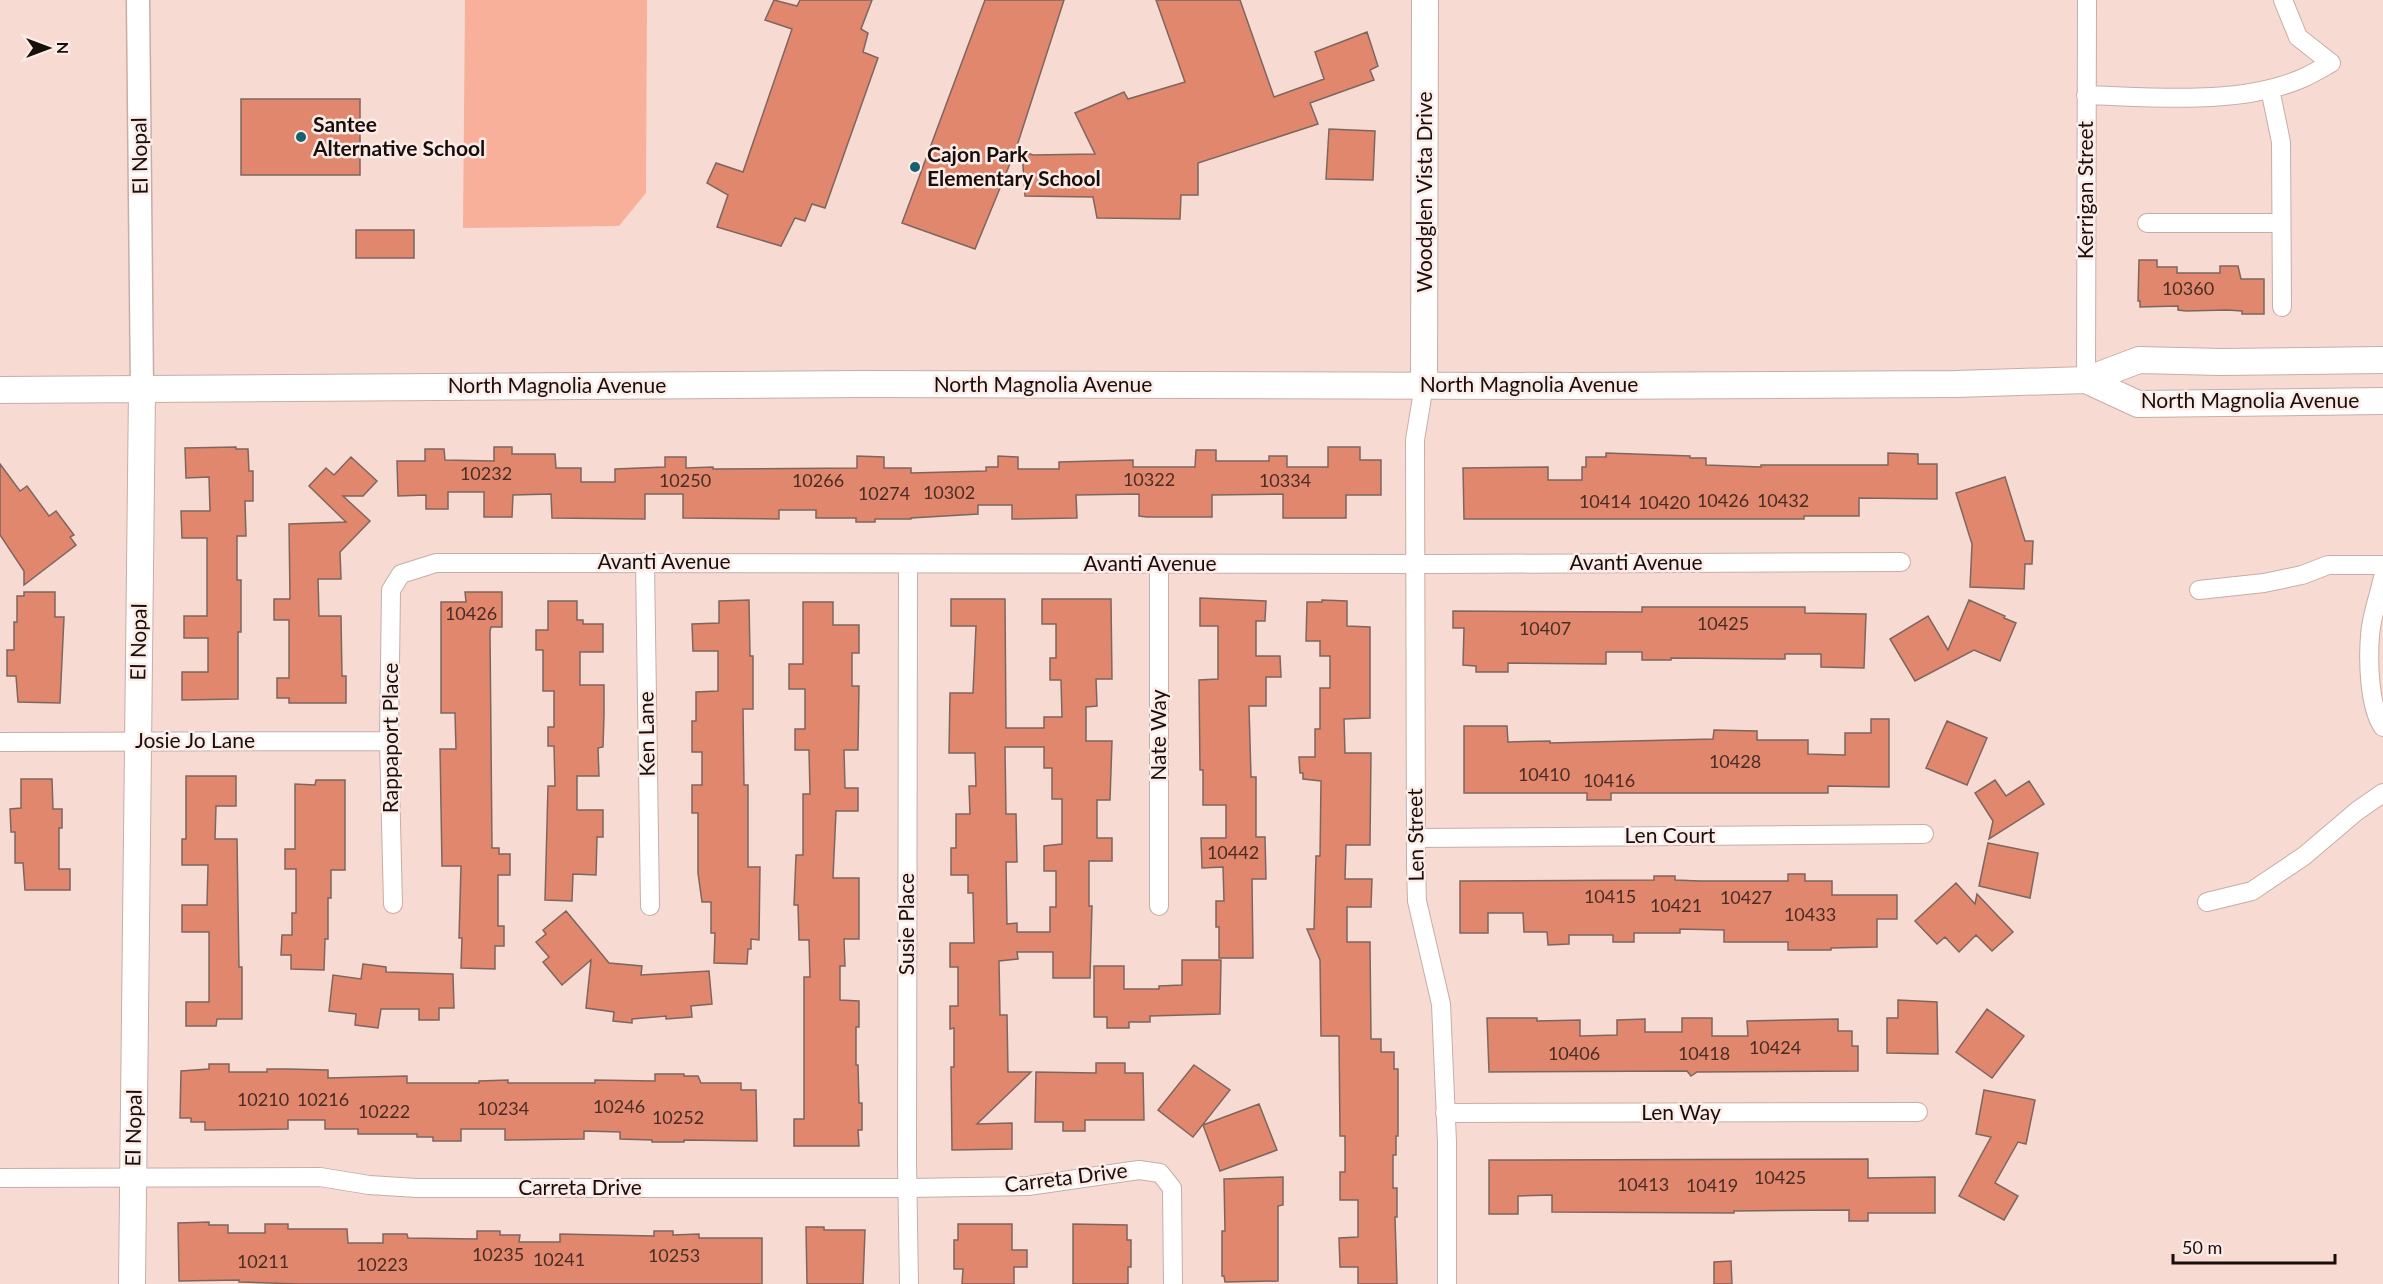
<svg xmlns="http://www.w3.org/2000/svg" width="2383" height="1284" font-family="Lato,sans-serif">
  <rect width="100%" height="100%" fill="#f7dbd3"/>
  <path fill="#f9b09b" d="M465 0H647L646 193 619 226 463 228Z"/>
  <path fill="#e0876d" stroke="#7e665f" stroke-width="1.5" fill-rule="evenodd" d="M774 0 797 6 800 0H872L861 29 868 33 863 52 878 58 825 208 812 204 805 221 795 218 781 246 717 227 728 195 707 183 716 163 743 172 792 29 765 20Z
    M985 0H1064L1016 149 975 249 902 223Z
    M1156 0H1240L1274 97 1324 79 1315 52 1367 32 1378 66 1370 70 1374 80 1310 103 1318 124 1198 163V195H1181L1180 219 1097 218 1093 197 1025 196 1022 151 1033 155 1095 154 1075 113 1124 92 1128 99 1185 82Z
    M241 99H360V175H241Z
    M1329 129 1375 131 1373 180 1326 179Z
    M356 230H414V258H356Z
    M2139 260H2157V267H2177V273H2220V266H2238L2241 279H2264V314H2242V311L2227 310 2186 311 2178 310V306L2140 307V301H2138Z
    M236 447V449H248L249 471H253V501H245L246 536H237V580H241V632H238V699L182 700V672H208V638H184V616H207V538H182L181 511H210L209 477 186 478 185 448Z
    M494 447H512V454H555L556 468H581V482H615V469L665 467V457H686V468L713 467V469L857 468V456L884 457V468H911V473L986 471V467H998V456L1018 457V469H1059V462L1133 460V467H1195L1196 450H1216V461H1269V456H1287V467H1328V447H1360V460H1381V495H1346V518H1283V494L1212 495V517H1147L1139 516V494L1076 495 1077 518 1012 519V505H978V514L911 518V519H875V522H856V518H816V510H779V519L683 518V494H645V519L552 518 551 494 513 495 512 517H484V492H448V509H426V495L398 496 397 461H425V449H444L445 460 494 461Z
    M1606 453 1690 456V458H1706V465L1761 467V465H1888V453L1918 454V464H1937V499L1859 498V516H1804V519H1464L1463 468 1548 467V480H1582V467H1586V457H1606Z
    M351 457 377 481 363 496H343L370 521 340 552 341 579H318L319 616H341L342 676H346V703H289V698H277V678H289V620H274V599H290L289 524 346 522 309 486 326 468 334 475Z
    M0 464 20 491 27 486 49 516 56 511 74 535 70 537 76 545 24 585V571L0 535Z
    M2005 477 2025 541H2033L2032 564H2025L2024 589 1970 587 1972 544 1956 493Z
    M24 592H55V617H64L60 703 18 702 16 676H7V650H14V622H17V596H24Z
    M465 592H502V627H491L490 631 492 848H499V854H510V875H498V926H504V946H495V969L461 968 462 938H459L461 866H442L440 749H456L455 713H441V602H466Z
    M1200 598 1266 601 1265 621H1256V656H1280L1281 677H1266V706H1249L1251 777H1256V837H1265L1266 879H1252L1253 958H1219V927H1216V901H1224L1223 867 1202 868 1201 838H1226V805H1203V770H1200L1199 680 1218 679V626H1200Z
    M951 599H1005L1006 728H1044V717H1062L1061 680H1050V658H1056V624H1042V599H1111L1112 679H1096L1097 706 1086 707V741H1112L1110 800H1097V838H1112V861H1089V906H1092L1090 978H1053V952H1017L1018 959 999 961 1000 1015H1007L1008 1072H1031L977 1124 1012 1123V1149L952 1150 951 1067H954V1028L950 1029V1006H958V967H950V943H974L973 893H968V875H951V848H956V814H970L969 786H976L975 753H949L950 693H973L976 626H951ZM1005 747H1044V768H1052V799H1062V844L1044 846V871H1056V907H1050V932H1017V923L1007 924 1006 862H1017L1016 814H1006Z
    M749 600 750 656H753V709H743L744 785H748V867H760L759 940 751 939V949H748L747 964 714 963 715 933H711V902H702L698 873V813H692V785H702V752H692V721H696V692L718 691V651H693L692 624 719 623V601Z
    M1322 600 1347 601V626L1370 627V718L1344 719 1345 753H1371L1370 845H1346L1345 879H1372L1371 907H1347V942H1370L1371 1039H1381V1052H1394V1069H1398V1136H1396V1155H1393V1188H1397V1217H1395L1397 1284H1358V1267H1340L1339 1238 1358 1237V1200H1340V1172H1345V1136H1340L1339 1036H1321L1320 960 1307 929H1314L1316 856H1320L1321 781 1303 779V773H1300L1299 757H1315V729H1320V688H1330V656H1320V641H1306L1307 602H1322Z
    M1969 600 2005 616 2004 618 2016 623 2000 661 1974 650 1915 681 1890 639 1928 616 1948 650Z
    M548 601H577V620H583V624H603V652H580V685H604V715L603 747 598 748 599 776H577V810H603V837H597L596 875 573 874 572 901 545 900 548 786H555L554 746H548V727H554V691H543V650H536V630H548Z
    M803 602H833V625H859V653H852V686H859L858 750H844L845 788H858V811H836L833 878H859V939H844L845 966H840V1000L859 1001V1027H856V1065H858L859 1103H862V1130H858L859 1146H794V1119H804V977H810L809 940H799L798 905H794L796 855H803V794H810L809 750H795V729H805V689H789V664H803Z
    M1642 607H1805V613L1866 614 1864 668 1821 667V654H1785V659L1671 658V660H1642V652H1606V664L1508 663V672H1476V666L1463 665 1464 628H1453V611L1642 612Z
    M1871 719H1889V787L1828 786V793H1611V800H1587V793H1464V726H1507L1508 742 1550 741V743L1713 739 1714 730 1757 731V740H1808V754L1845 755V733H1871Z
    M1947 721 1987 738 1967 785 1926 768Z
    M186 776H236V806H216L215 839H237L239 967H242V1019H217L216 1026H186V1002H209V932H182V905H207L208 865H182V839H186Z
    M21 779H52L53 809H62V828H59V869H70V890H25L23 863H15V832H11L10 809 21 808Z
    M316 780H345V870H331V898H328V939H325L324 970 291 969V955H281L282 935H292V913H296V869H285V849H295V784L315 785Z
    M1995 780 2006 796 2029 781 2044 804 1989 839 1993 821 1975 793Z
    M1988 843 2038 853 2030 898 1979 886Z
    M1788 874H1805V881H1832V895H1897V919H1877V947L1831 948V950H1788V942H1724V930L1680 929V933H1634V942H1613V935H1569V944L1548 945 1547 932H1524L1523 913H1488V933H1460V881L1654 880V876H1675V880L1700 881H1788Z
    M1956 883 1975 904 1977 894 2013 932 1992 951 1976 935 1959 952 1945 937 1937 944 1915 921Z
    M566 911 609 963 642 966 641 975 709 971 712 1004 691 1006 692 1017 666 1019V1016L632 1019V1023L613 1021 614 1012 586 1008 591 960 562 985 543 962 549 957 536 942 546 934 543 930Z
    M1182 960H1221L1220 1014 1150 1016V1022H1129V1028H1107V1017H1094V966H1124V989H1159V986L1182 985Z
    M363 964 386 967V972L453 974 454 1008H439V1020H419V1009H381L378 1028 355 1025 356 1014 329 1011 333 975 361 979Z
    M1898 1000 1937 1002 1938 1054 1887 1053V1018H1898Z
    M1987 1009 2024 1036 1992 1078 1956 1052Z
    M1487 1018H1537V1021L1580 1020V1036L1617 1035V1020L1645 1019V1032H1682V1018H1712V1036H1748L1747 1021 1838 1019V1031H1852V1046H1858V1071L1697 1072 1691 1076 1687 1071 1489 1072Z
    M1096 1063H1125V1073H1143L1144 1120H1085V1131H1063V1122H1035L1036 1072 1096 1073Z
    M209 1064H229V1072H267V1069H288L328 1070V1078L407 1076V1083H479V1081L508 1080V1083H595V1080L655 1081V1074H684V1076H698L701 1083H741V1090H756L757 1141 684 1140V1142H652V1140L620 1139V1132L584 1131V1139L505 1140V1129H461V1141H433V1137H417V1134H358V1129H325V1120H288V1129L205 1130V1122H191V1118H180L181 1071 209 1069Z
    M1194 1065 1230 1090 1193 1137 1158 1110Z
    M1984 1090 2035 1100 2026 1144 2018 1142 1995 1183 2018 1196 2004 1220 1959 1196 1991 1137 1976 1134Z
    M1259 1104 1277 1150 1220 1171 1203 1125Z
    M1868 1159V1178L1935 1177V1213H1868V1221H1849V1210L1734 1211V1213L1552 1212V1195L1518 1196V1214H1489V1160Z
    M1283 1177V1205L1278 1206V1281L1225 1282 1224 1276H1222V1231H1225L1224 1179Z
    M209 1222V1225H228V1233H265V1224H288V1229H347L348 1243H383V1234H407L408 1238 477 1239V1231H500V1235H520L519 1242H560V1234L654 1236V1231H673V1235L699 1234V1238H762V1284H299L239 1282V1280L179 1281 178 1223Z
    M958 1224H1012V1250H1027V1267H1014V1284H962L963 1269H954V1240H958Z
    M1073 1224 1127 1225V1240H1131V1267H1128V1284H1073Z
    M806 1227H824V1230H865L863 1284H807Z
    M1731 1261 1732 1284H1714V1262Z"/>
  <g fill="none" stroke-linecap="round" stroke-linejoin="round">
    <g stroke="#c7ada5" stroke-width="20">
      <path id="minor" d="M2270 89 2281 142 2282 307
        M2086 95C2153 97 2239 106 2303 78 2312 74 2322 68 2331 63L2298 37 2283 0
        M2147 223H2281
        M2086 380 2087 0
        M1424 385 1415 440 1416 865 1417 901 1441 1004 1447 1142V1284
        M645 562 650 906
        M908 564 907 1161 909 1284
        M1159 564V906
        M2383 577C2379 596 2371 617 2370 636 2368 661 2369 707 2383 727
        M2199 590 2264 583 2302 575 2328 565H2383
        M0 742 389 741
        M1416 838 1924 834
        M2207 902 2252 891 2304 856 2357 811 2383 793
        M393 904 389 741 391 590 401 574 436 563 1439 564 1901 562
        M1445 1113 1918 1112
        M0 1178 320 1177 369 1185 417 1188H908L1028 1186 1139 1170 1160 1173 1172 1188 1173 1284"/>
    </g>
    <g stroke="#c7ada5" stroke-width="25">
      <path id="tertiary" d="M138 0 142 390"/>
    </g>
    <g stroke="#c7ada5" stroke-width="28">
      <path id="secondary" d="M2086 380 2138 404 2383 401
        M1424 385 1425 0
        M0 390 862 384 1570 386 1956 384 2086 380 2139 360 2221 362 2383 360
        M132 1284 142 390"/>
    </g>
    <use href="#minor" stroke="#fff" stroke-width="18"/>
    <use href="#tertiary" stroke="#fff" stroke-width="22"/>
    <use href="#secondary" stroke="#fff" stroke-width="26"/>
  </g>
  <g fill="#186070" stroke="#fcebe6" stroke-width="2">
    <circle cx="301" cy="137" r="6"/>
    <circle cx="915" cy="167" r="6"/>
  </g>
  <g text-anchor="middle" stroke-width="5" stroke-linejoin="round" paint-order="stroke">
    <g font-size="18" fill="#4a2d25">
      <text x="2188" y="295">10360</text>
      <text x="486" y="480">10232</text>
      <text x="1149" y="486">10322</text>
      <text x="685" y="487">10250</text>
      <text x="818" y="487">10266</text>
      <text x="1285" y="487">10334</text>
      <text x="949" y="499">10302</text>
      <text x="884" y="500">10274</text>
      <text x="1723" y="507">10426</text>
      <text x="1783" y="507">10432</text>
      <text x="1605" y="508">10414</text>
      <text x="1664" y="509">10420</text>
      <text x="471" y="620">10426</text>
      <text x="1723" y="630">10425</text>
      <text x="1545" y="635">10407</text>
      <text x="1735" y="768">10428</text>
      <text x="1544" y="781">10410</text>
      <text x="1609" y="787">10416</text>
      <text x="1233" y="859">10442</text>
      <text x="1610" y="903">10415</text>
      <text x="1746" y="904">10427</text>
      <text x="1676" y="912">10421</text>
      <text x="1810" y="921">10433</text>
      <text x="1775" y="1054">10424</text>
      <text x="1574" y="1060">10406</text>
      <text x="1704" y="1060">10418</text>
      <text x="263" y="1106">10210</text>
      <text x="323" y="1106">10216</text>
      <text x="619" y="1113">10246</text>
      <text x="503" y="1115">10234</text>
      <text x="384" y="1118">10222</text>
      <text x="678" y="1124">10252</text>
      <text x="1780" y="1184">10425</text>
      <text x="1643" y="1191">10413</text>
      <text x="1712" y="1192">10419</text>
      <text x="498" y="1261">10235</text>
      <text x="674" y="1262">10253</text>
      <text x="559" y="1266">10241</text>
      <text x="263" y="1268">10211</text>
      <text x="382" y="1271">10223</text>
    </g>
    <g font-size="21" font-weight="bold" fill="#180f0d" stroke="#fcebe6" text-anchor="start">
      <text x="313" y="132">Santee<tspan x="313" dy="24">Alternative School</tspan></text>
      <text x="927" y="162">Cajon Park<tspan x="927" dy="24">Elementary School</tspan></text>
    </g>
    <g font-size="21" fill="#180f0d" stroke="#fcebe6">
      <text transform="translate(140 156) rotate(-91)" y="7">El Nopal</text>
      <text transform="translate(2086 190) rotate(-90)" y="7">Kerrigan Street</text>
      <text transform="translate(1425 192) rotate(-90)" y="7">Woodglen Vista Drive</text>
      <text x="1043" y="392">North Magnolia Avenue</text>
      <text x="1529" y="392">North Magnolia Avenue</text>
      <text x="557" y="393">North Magnolia Avenue</text>
      <text x="2250" y="408">North Magnolia Avenue</text>
      <text x="664" y="569">Avanti Avenue</text>
      <text x="1636" y="570">Avanti Avenue</text>
      <text x="1150" y="571">Avanti Avenue</text>
      <text transform="translate(139 642) rotate(-89)" y="7">El Nopal</text>
      <text transform="translate(647 734) rotate(-91)" y="7">Ken Lane</text>
      <text transform="translate(1159 735) rotate(-90)" y="7">Nate Way</text>
      <text transform="translate(391 738) rotate(-90)" y="7">Rappaport Place</text>
      <text x="195" y="748">Josie Jo Lane</text>
      <text transform="translate(1416 835) rotate(-91)" y="7">Len Street</text>
      <text x="1670" y="843">Len Court</text>
      <text transform="translate(907 924) rotate(-90)" y="7">Susie Place</text>
      <text x="1681" y="1120">Len Way</text>
      <text transform="translate(134 1128) rotate(-89)" y="7">El Nopal</text>
      <text transform="translate(1066 1178) rotate(-7)" y="7">Carreta Drive</text>
      <text x="580" y="1195">Carreta Drive</text>
    </g>
  </g>
  <g transform="translate(48 48) rotate(90)" stroke="#fcebe6" stroke-width="4.5" paint-order="stroke">
  <path d="M0-4.5L10 22L0 15L-10 22Z" fill="#180f0d"/>
  <text y="-9" font-size="16" font-weight="bold" text-anchor="middle" fill="#180f0d">N</text>
  </g>
  <path d="M2173 1254v9h162v-9" fill="none" stroke="#180f0d" stroke-width="3"/>
  <text x="2182" y="1254" font-size="18" fill="#180f0d" stroke="#fcebe6" stroke-width="4.5" paint-order="stroke">50 m</text>
</svg>
